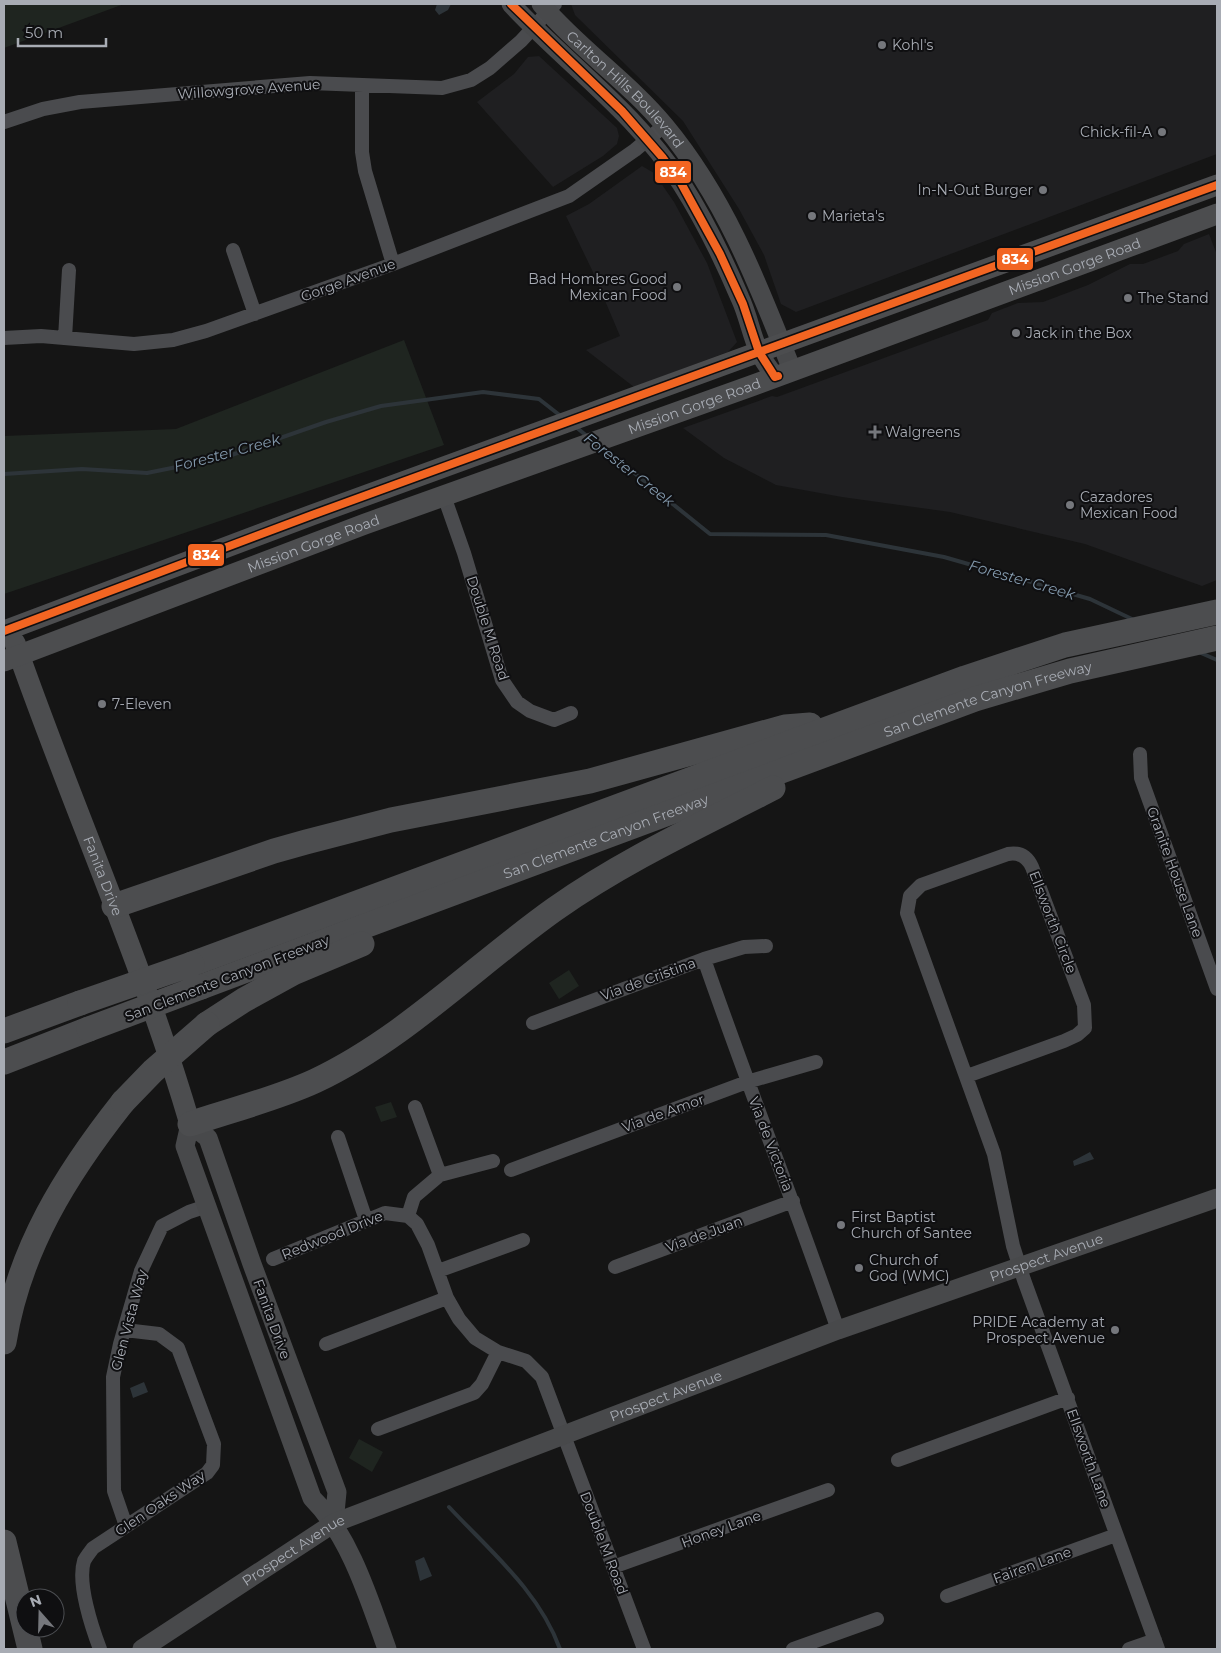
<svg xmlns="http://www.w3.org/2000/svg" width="1221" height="1653" font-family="Montserrat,sans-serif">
  <rect width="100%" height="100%" fill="#151515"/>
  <path fill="#1f1f21" d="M571 4H1217V154L796 312 781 304 764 255 739 209 683 121 575 15Z
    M539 56 617 128 619 136 617 144 603 156 553 187 477 102 514 74 528 57Z
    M642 166 654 173 674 202 707 263 737 342 728 352 634 387 586 350 620 336 592 270 566 216 589 204Z
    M1209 234 1217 255V580L1202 586 1085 544 950 512 842 497 776 485 724 458 683 428 772 396 777 397 988 320 992 313 1018 303 1043 302 1088 285 1130 264H1143L1178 251 1184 244Z"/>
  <path fill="#1f2520" d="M4 4H124L4 48Z
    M404 340 444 445 4 594V436L176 429Z
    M569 970 579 986 559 999 549 983Z
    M391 1102 397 1117 381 1122 375 1107Z
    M359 1439 383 1452 372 1472 349 1458Z"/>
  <path fill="#2d3439" d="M437 4H451L448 10 439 15 435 10Z
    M1090 1152 1094 1159 1074 1166 1073 1161Z
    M144 1382 148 1392 133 1398 130 1388Z
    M424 1557 432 1576 420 1581 415 1561Z"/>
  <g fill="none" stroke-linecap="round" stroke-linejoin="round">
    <path stroke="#2d3439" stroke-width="4" d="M576 427 588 437
      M602 447 710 534 826 535 944 557 1090 599 1134 620
      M4 474 82 469 147 473 226 457 326 422 381 406 483 392 539 399 562 417
      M1201 653 1217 660
      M449 1507C490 1551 539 1591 560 1649"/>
    <path stroke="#4a4b4e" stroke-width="14" d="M362 86V152L365 171 393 264
      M4 122 43 109 80 102 310 83 442 88 471 80 490 68 521 41 555 4
      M233 250 255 314
      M4 338 41 336 134 344 173 340 206 331 393 264 569 196 635 150 665 125
      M65 338 69 270
      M444 496 464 553 502 680 517 702 530 711 554 720 571 713
      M1140 754 1141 778 1217 989
      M704 959C747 1083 795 1205 838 1330
      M533 1023 704 959 744 947 766 946
      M967 1076 1064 1041 1077 1035 1085 1028 1084 1005 1032 867C1027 856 1019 852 1008 854L921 885 910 896 907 913 994 1154 1013 1246 1024 1280 1158 1649
      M338 1137 366 1220
      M511 1170 747 1082 816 1062
      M440 1175 493 1161
      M408 1216 414 1197 440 1175 415 1107
      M273 1259 385 1213 408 1216 417 1224 428 1245 447 1298 459 1319 475 1338 498 1352 526 1361 542 1377 644 1649
      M615 1267 793 1201
      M438 1271 523 1240
      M326 1344 447 1298
      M378 1429 474 1393 482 1384 498 1352
      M898 1460 1068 1398
      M126 1526 114 1491 113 1377 120 1344 141 1271 162 1226 189 1212 207 1206
      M613 1567 828 1490
      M947 1596 1116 1535
      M100 1649C92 1628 77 1583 84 1561 86 1557 90 1552 93 1548L207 1473 213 1465 214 1444 178 1348 159 1334 125 1330
      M793 1649 877 1619
      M1129 1649 1155 1640"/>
    <g stroke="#48494b" stroke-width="19">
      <path d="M511 4C567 64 636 113 681 183 704 219 723 258 740 298 748 315 751 334 759 352 763 361 770 369 775 377"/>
      <path id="s1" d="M541 4C577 47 629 82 665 126 725 198 758 284 792 370"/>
      <path d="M334 1523 337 1492 252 1264 208 1138 190 1124 185 1146 312 1498C350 1536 369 1599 387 1649"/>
      <path id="s2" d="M142 1649 334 1523 838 1330 1217 1198"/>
    </g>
    <g stroke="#4c4d4f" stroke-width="21">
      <path d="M4 631 312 515 1217 185"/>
      <path id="s3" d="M15 643C71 804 142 960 190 1124"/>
      <path id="s4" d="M4 661 365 524 751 386 1217 214"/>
    </g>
    <g stroke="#4c4d4f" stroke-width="25">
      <path d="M114 906 274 851 306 842 391 820 590 781 785 727 810 725"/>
      <path d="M192 964 965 678 1065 645 1217 612"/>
      <path id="s5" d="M201 987 975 699 1070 671 1217 638"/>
      <path d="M207 1024 244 1000 293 973 362 944"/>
      <path d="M4 1031 80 1003"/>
      <path d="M4 1062 89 1029"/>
      <path d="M190 1124C231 1110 276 1099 315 1081 404 1039 476 965 555 909 623 861 699 826 773 788"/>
      <path d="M4 1342C19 1249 66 1174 123 1102"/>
      <path d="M4 1542 30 1649"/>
    </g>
    <path stroke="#4c4d4f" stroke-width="25" d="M80 1003 192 964
      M89 1029 201 987
      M123 1102 153 1071 207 1024"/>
    <g stroke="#0f0f11" stroke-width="11">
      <path id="bus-1" d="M511 4 622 111 663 158 681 183 720 254 743 304 759 352 775 377 778 376
        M4 631 312 515 1217 185"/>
    </g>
    <use href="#bus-1" stroke="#f26522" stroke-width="8"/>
  </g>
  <g fill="#75777c" stroke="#0f0f11" stroke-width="2">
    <circle cx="882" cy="45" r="5"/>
    <circle cx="1162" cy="132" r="5"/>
    <circle cx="1043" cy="190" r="5"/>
    <circle cx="812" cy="216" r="5"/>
    <circle cx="677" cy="287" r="5"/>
    <circle cx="1128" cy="298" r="5"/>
    <circle cx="1016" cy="333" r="5"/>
    <path d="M872.5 424.5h5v5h5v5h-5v5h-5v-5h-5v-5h5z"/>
    <circle cx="1070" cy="505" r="5"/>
    <circle cx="102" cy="704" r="5"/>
    <circle cx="841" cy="1225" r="5"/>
    <circle cx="859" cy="1268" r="5"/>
    <circle cx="1115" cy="1330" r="5"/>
  </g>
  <g text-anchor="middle" stroke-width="4" stroke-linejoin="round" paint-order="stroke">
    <g font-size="14" fill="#a8acb4" stroke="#0f0f11" text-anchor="start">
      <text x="892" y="50">Kohl's</text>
      <text x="1152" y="137" text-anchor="end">Chick-fil-A</text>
      <text x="1033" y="195" text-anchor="end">In-N-Out Burger</text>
      <text x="822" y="221">Marieta's</text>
      <text x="667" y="284" text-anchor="end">Bad Hombres Good<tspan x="667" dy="16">Mexican Food</tspan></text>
      <text x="1138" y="303">The Stand</text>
      <text x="1026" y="338">Jack in the Box</text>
      <text x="885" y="437">Walgreens</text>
      <text x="1080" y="502">Cazadores<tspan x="1080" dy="16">Mexican Food</tspan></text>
      <text x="112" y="709">7-Eleven</text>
      <text x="851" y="1222">First Baptist<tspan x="851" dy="16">Church of Santee</tspan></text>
      <text x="869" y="1265">Church of<tspan x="869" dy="16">God (WMC)</tspan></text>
      <text x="1105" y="1327" text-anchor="end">PRIDE Academy at<tspan x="1105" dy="16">Prospect Avenue</tspan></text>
    </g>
    <g font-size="14" fill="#a8acb4" stroke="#0f0f11">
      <text transform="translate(249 89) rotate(-4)" y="5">Willowgrove Avenue</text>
      <text dy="5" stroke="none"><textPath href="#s1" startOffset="120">Carlton Hills Boulevard</textPath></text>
      <text dy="5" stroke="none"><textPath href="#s4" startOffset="1141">Mission Gorge Road</textPath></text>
      <text transform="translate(348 280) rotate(-20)" y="5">Gorge Avenue</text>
      <text dy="5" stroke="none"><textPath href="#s4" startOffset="736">Mission Gorge Road</textPath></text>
      <text dy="5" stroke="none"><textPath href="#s4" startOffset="331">Mission Gorge Road</textPath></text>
      <text transform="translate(488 628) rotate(72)" y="5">Double M Road</text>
      <text dy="5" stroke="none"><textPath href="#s5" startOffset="838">San Clemente Canyon Freeway</textPath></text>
      <text dy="5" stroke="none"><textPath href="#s5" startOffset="432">San Clemente Canyon Freeway</textPath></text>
      <text transform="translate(1175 872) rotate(70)" y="5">Granite House Lane</text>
      <text dy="5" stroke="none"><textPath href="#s3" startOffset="249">Fanita Drive</textPath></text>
      <text transform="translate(1053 922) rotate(69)" y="5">Ellsworth Circle</text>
      <text transform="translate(227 978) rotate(-21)" y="5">San Clemente Canyon Freeway</text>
      <text transform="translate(648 979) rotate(-20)" y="5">Via de Cristina</text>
      <text transform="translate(663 1113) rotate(-20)" y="5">Via de Amor</text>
      <text transform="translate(771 1144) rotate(69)" y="5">Via de Victoria</text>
      <text transform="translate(704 1234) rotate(-20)" y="5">Via de Juan</text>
      <text transform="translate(332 1235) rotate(-22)" y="5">Redwood Drive</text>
      <text dy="5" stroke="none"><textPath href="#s2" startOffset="990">Prospect Avenue</textPath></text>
      <text transform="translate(272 1319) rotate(70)" y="5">Fanita Drive</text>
      <text transform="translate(129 1320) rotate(-75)" y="5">Glen Vista Way</text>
      <text dy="5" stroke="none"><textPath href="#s2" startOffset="585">Prospect Avenue</textPath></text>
      <text transform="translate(1089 1458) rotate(70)" y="5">Ellsworth Lane</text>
      <text transform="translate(160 1503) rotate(-34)" y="5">Glen Oaks Way</text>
      <text transform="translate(721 1529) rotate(-20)" y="5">Honey Lane</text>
      <text transform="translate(604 1543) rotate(69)" y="5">Double M Road</text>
      <text dy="5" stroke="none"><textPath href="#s2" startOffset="181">Prospect Avenue</textPath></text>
      <text transform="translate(1032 1565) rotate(-20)" y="5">Fairen Lane</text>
    </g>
    <g font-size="15" font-style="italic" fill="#8399ac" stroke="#0f0f11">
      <text transform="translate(227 453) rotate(-15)" y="5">Forester Creek</text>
      <text transform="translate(629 470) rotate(38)" y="5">Forester Creek</text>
      <text transform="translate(1022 580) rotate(16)" y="5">Forester Creek</text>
    </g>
  </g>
  <g stroke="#0f0f11" stroke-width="2">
    <rect x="654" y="160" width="38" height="24" rx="5" fill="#f26522"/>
    <rect x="996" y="247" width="38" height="24" rx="5" fill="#f26522"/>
    <rect x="187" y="543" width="38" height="24" rx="5" fill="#f26522"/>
  </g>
  <g font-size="14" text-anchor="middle" font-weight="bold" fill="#fff">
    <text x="673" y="177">834</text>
    <text x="1015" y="264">834</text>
    <text x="206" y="560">834</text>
  </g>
  <rect width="1221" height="1653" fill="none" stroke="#a8acb4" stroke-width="10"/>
  <g transform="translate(40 1613) rotate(340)"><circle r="24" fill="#0f0f11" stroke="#4c4e52"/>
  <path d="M0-4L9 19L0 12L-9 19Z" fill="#75777c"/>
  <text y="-8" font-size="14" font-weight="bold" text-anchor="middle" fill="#a8acb4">N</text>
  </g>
  <path d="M18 38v8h88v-8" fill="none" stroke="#a8acb4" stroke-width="2.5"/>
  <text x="25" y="38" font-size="15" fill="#a8acb4" stroke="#0f0f11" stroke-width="4" paint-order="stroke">50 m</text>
</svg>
